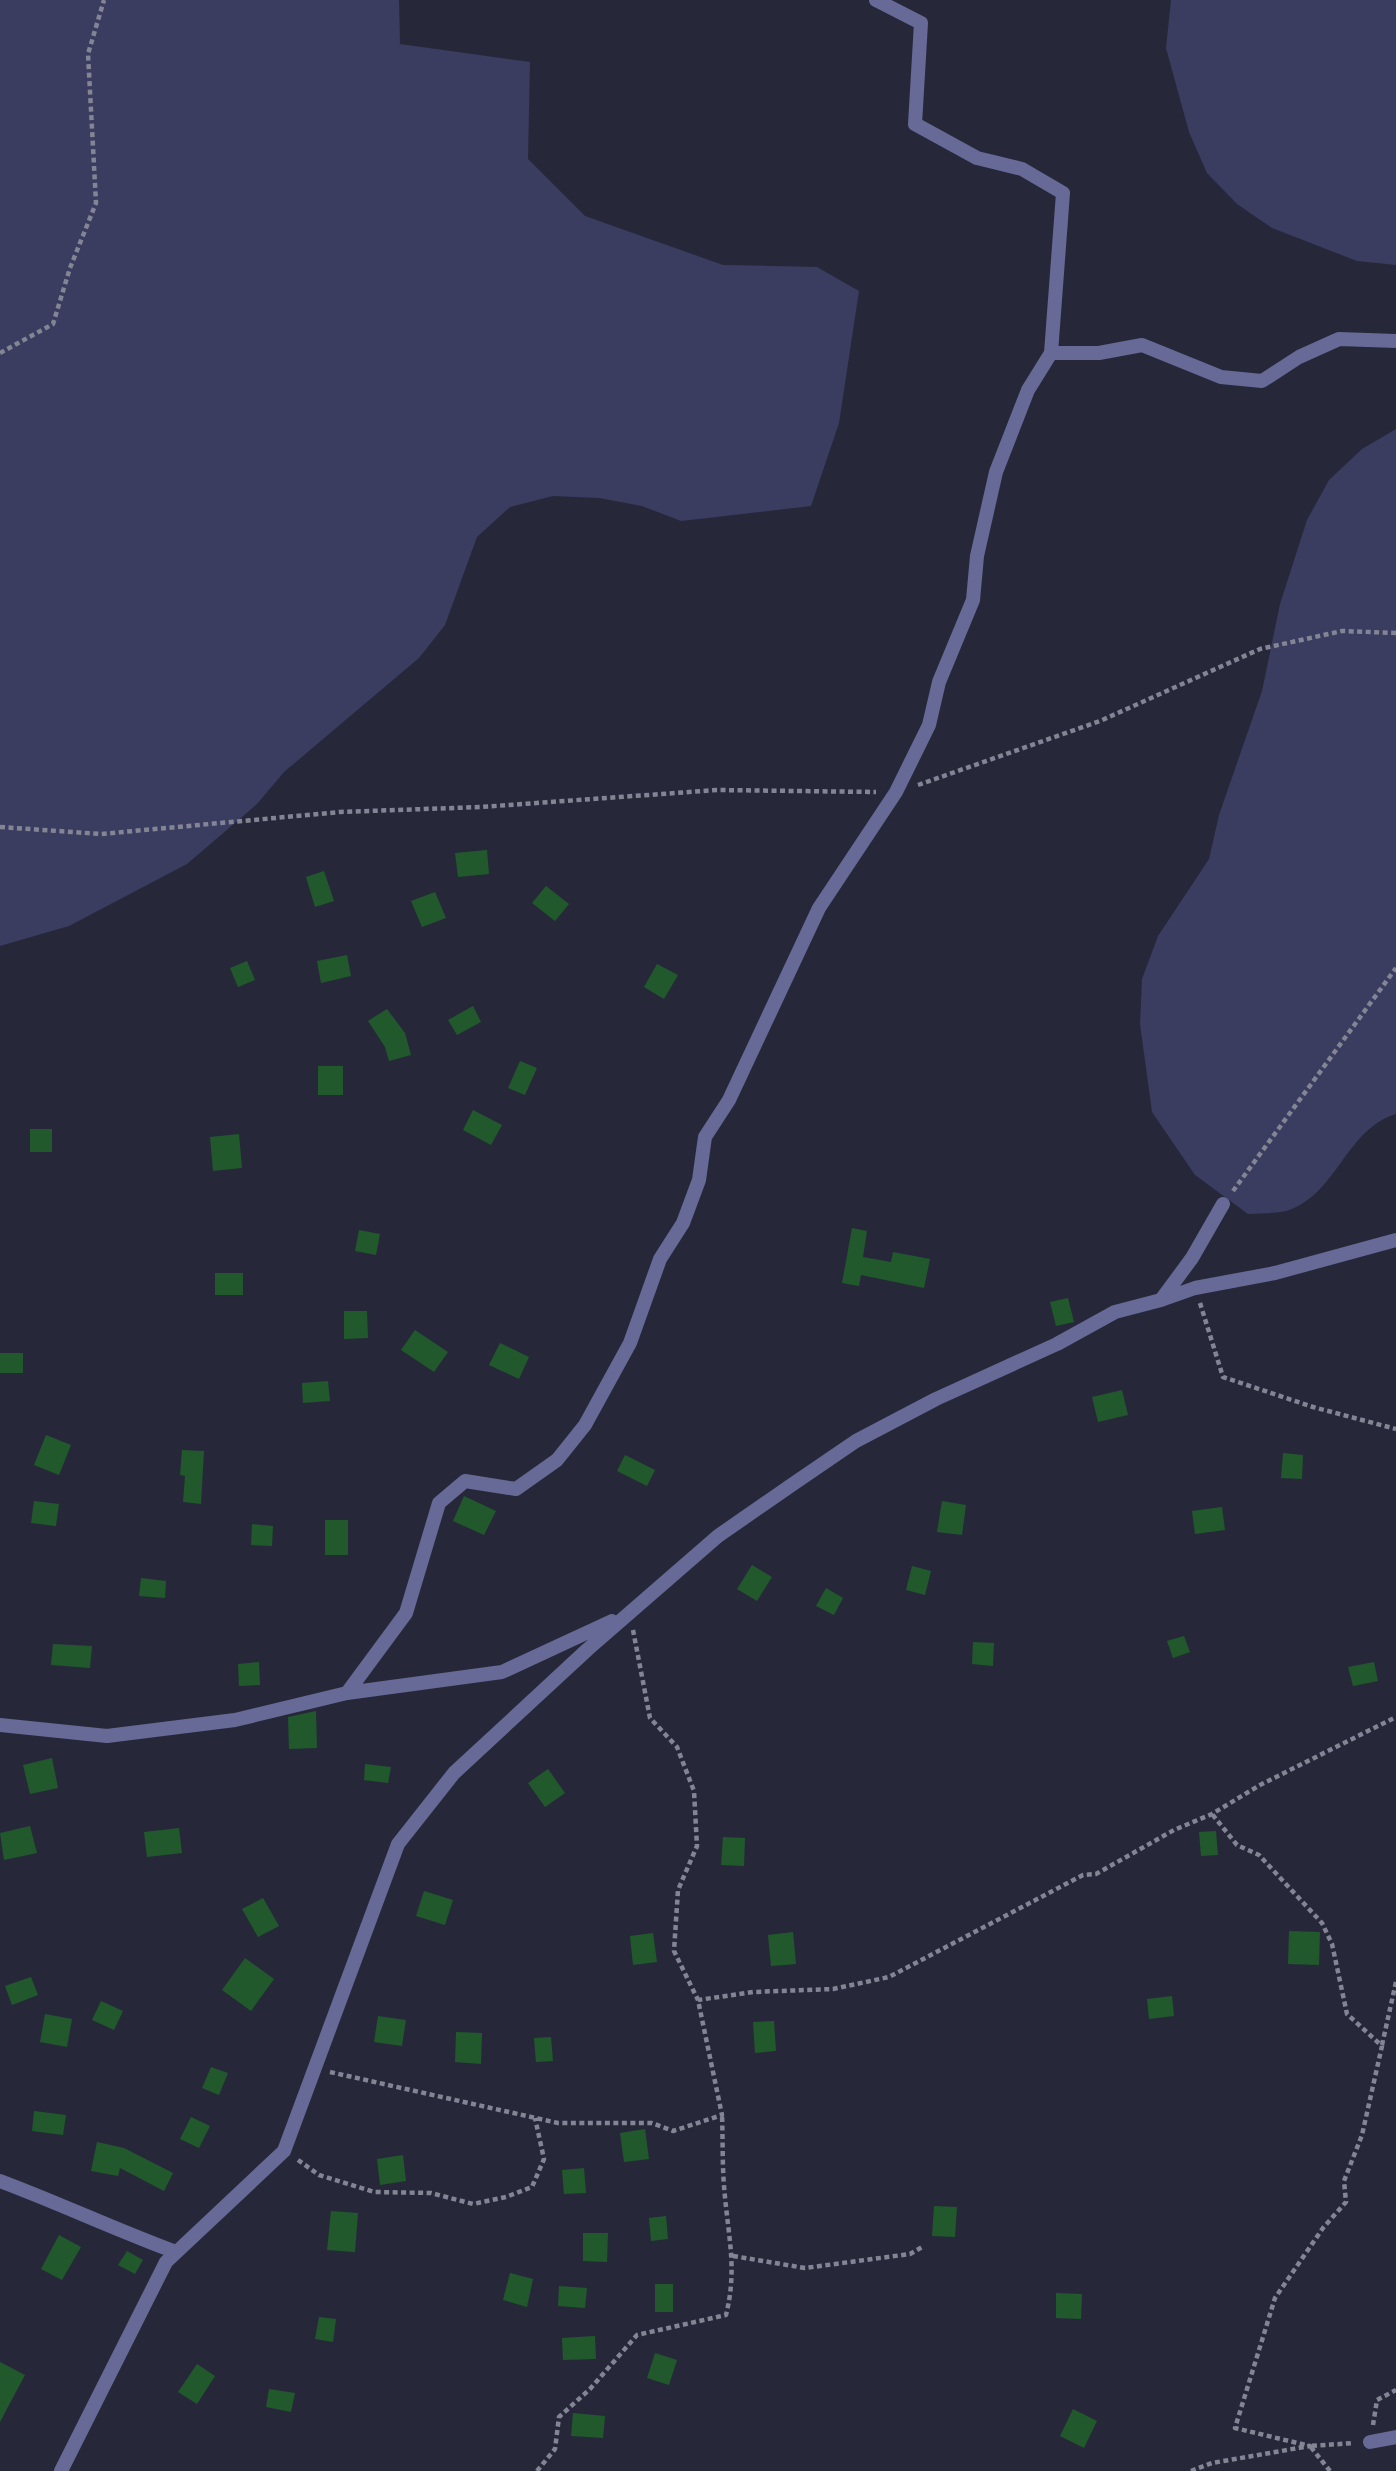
<svg xmlns="http://www.w3.org/2000/svg" width="1396" height="2471" font-family="Signika,sans-serif">
  <rect width="100%" height="100%" fill="#26283a"/>
  <path fill="#3a3c60" d="M0 0H399L400 44 530 62 528 159 585 216 723 265 817 267 859 291 839 423 811 506 681 521 642 506 599 498 553 496 510 507 477 537 445 625 419 658 284 772 256 805 187 864 69 926 0 946Z
    M1171 0H1396V265L1357 261 1272 228 1237 204 1207 173 1189 132 1166 48Z
    M1396 429V1114C1347 1129 1338 1190 1292 1209 1280 1214 1261 1213 1248 1214L1195 1175 1152 1112 1140 1024 1142 979 1158 936 1209 859 1219 815 1262 691 1280 604 1307 520 1329 480 1362 449Z"/>
  <path fill="#21592d" d="M487 850 489 874 458 877 455 853Z
    M324 871 334 901 315 907 306 877Z
    M546 886 569 904 555 921 532 903Z
    M435 892 446 918 422 927 411 901Z
    M347 955 351 976 321 983 317 961Z
    M247 961 255 980 238 987 230 968Z
    M657 964 678 975 664 999 644 987Z
    M473 1006 481 1022 457 1035 448 1020Z
    M387 1009 405 1033 411 1055 389 1061 385 1047 368 1021Z
    M520 1061 537 1068 525 1095 508 1088Z
    M318 1066H343V1095H318Z
    M473 1110 502 1125 491 1145 463 1130Z
    M30 1129H52V1152H30Z
    M239 1134 242 1168 213 1171 210 1137Z
    M852 1228 867 1231 863 1257 891 1262 893 1252 930 1259 924 1288 861 1275 859 1286 842 1283Z
    M359 1230 380 1234 376 1255 355 1251Z
    M215 1273H243V1295H215Z
    M1068 1298 1074 1322 1056 1326 1050 1302Z
    M344 1311H367L368 1338 344 1339Z
    M415 1330 448 1352 434 1372 401 1350Z
    M500 1343 529 1357 519 1379 489 1365Z
    M0 1353H23V1373H0Z
    M328 1381 330 1401 303 1403 302 1383Z
    M1122 1390 1128 1415 1098 1422 1092 1397Z
    M46 1435 71 1445 59 1475 34 1465Z
    M182 1450 204 1451 201 1504 183 1502 185 1476 180 1475Z
    M1283 1453 1303 1455 1302 1479 1281 1478Z
    M625 1455 655 1470 647 1486 617 1471Z
    M464 1496 496 1511 484 1535 453 1521Z
    M34 1501 59 1504 56 1526 31 1523Z
    M942 1501 966 1505 962 1535 937 1532Z
    M1222 1507 1225 1530 1195 1534 1192 1511Z
    M325 1520H348V1555H325Z
    M252 1524 273 1526 272 1546 251 1545Z
    M752 1565 772 1577 757 1601 737 1589Z
    M912 1566 931 1571 925 1595 906 1590Z
    M141 1578 166 1581 165 1598 139 1596Z
    M826 1588 843 1598 834 1615 816 1606Z
    M1184 1636 1190 1652 1173 1658 1167 1641Z
    M973 1642 994 1643 993 1666 972 1664Z
    M53 1644 92 1646 90 1668 51 1665Z
    M259 1662 260 1685 239 1686 238 1664Z
    M1374 1662 1378 1681 1353 1686 1348 1667Z
    M316 1711 317 1748 289 1749 288 1717Z
    M52 1758 58 1788 30 1794 23 1765Z
    M365 1764 391 1767 388 1783 364 1780Z
    M548 1769 565 1793 545 1807 528 1783Z
    M30 1826 37 1853 4 1860 0 1833Z
    M179 1828 182 1853 147 1857 144 1832Z
    M1216 1831 1218 1855 1201 1856 1199 1832Z
    M723 1837 745 1838 744 1866 721 1865Z
    M424 1891 453 1900 445 1925 416 1916Z
    M263 1898 279 1926 258 1937 242 1909Z
    M1289 1931 1320 1932 1319 1965 1288 1964Z
    M793 1932 796 1964 771 1966 768 1935Z
    M653 1933 657 1962 633 1965 630 1936Z
    M245 1958 274 1979 251 2011 222 1990Z
    M31 1977 38 1995 12 2005 5 1986Z
    M1172 1996 1174 2016 1149 2019 1147 1999Z
    M101 2001 123 2011 114 2030 92 2020Z
    M45 2014 72 2019 67 2047 40 2042Z
    M378 2016 406 2020 402 2046 374 2042Z
    M774 2021 776 2051 755 2053 753 2022Z
    M456 2032 482 2033 481 2064 455 2062Z
    M551 2037 553 2061 536 2062 534 2038Z
    M211 2067 228 2073 219 2095 202 2088Z
    M34 2111 66 2115 63 2135 32 2131Z
    M191 2117 210 2126 199 2148 180 2139Z
    M645 2129 649 2159 624 2162 620 2133Z
    M97 2142 124 2148 173 2173 164 2191 120 2168 118 2176 91 2171Z
    M403 2155 406 2181 380 2185 377 2159Z
    M584 2168 586 2193 564 2194 562 2170Z
    M934 2206 957 2207 955 2237 932 2236Z
    M331 2211 358 2213 355 2252 327 2250Z
    M666 2216 668 2239 651 2241 649 2218Z
    M583 2233H608L607 2262 583 2261Z
    M59 2235 81 2247 62 2280 41 2269Z
    M127 2251 143 2260 135 2274 118 2265Z
    M510 2273 533 2279 527 2307 503 2300Z
    M655 2284H673V2312H655Z
    M559 2286 587 2288 585 2308 558 2306Z
    M1056 2293 1082 2294 1081 2319 1056 2318Z
    M319 2317 336 2319 333 2342 315 2339Z
    M595 2336 596 2359 563 2360 562 2338Z
    M655 2353 677 2360 669 2385 647 2378Z
    M0 2362 25 2375 0 2422Z
    M197 2364 215 2376 197 2404 178 2392Z
    M269 2389 295 2393 291 2412 266 2407Z
    M1073 2409 1097 2421 1084 2448 1060 2436Z
    M573 2413 605 2416 603 2438 571 2436Z"/>
  <g fill="none" stroke-linecap="round" stroke-linejoin="round">
    <path stroke="#848594" stroke-width="4.5" stroke-dasharray="5 3.5" stroke-linecap="butt" d="M0 353 53 324 70 268 96 203 88 54 104 0
      M918 785 1100 721 1260 649 1342 631 1396 633
      M0 827 101 834 340 812 481 807 717 790 876 792
      M1233 1191 1396 968
      M1200 1303 1223 1377 1313 1407 1396 1429
      M633 1630 650 1718 677 1747 694 1791 697 1846 678 1890 674 1951 698 2000
      M1382 2045 1396 1982
      M330 2072 558 2123H652L673 2131 722 2115 698 2000 753 1992 833 1989 889 1977 1083 1875 1096 1874 1174 1830 1212 1814 1260 1785 1396 1717
      M298 2160 319 2175 374 2192 431 2193 473 2204 506 2197 532 2187 544 2159 535 2118
      M733 2256 805 2268 910 2254 924 2246
      M1373 2425 1377 2400 1396 2390
      M537 2471 555 2449 559 2417 590 2389 637 2335 726 2315C737 2271 729 2240 725 2197 722 2170 723 2142 722 2115
      M1191 2471 1212 2463 1310 2446 1235 2428 1275 2298 1323 2228 1346 2202 1344 2181 1362 2135 1382 2046 1347 2014 1332 1944 1322 1923 1259 1855 1237 1845 1212 1814
      M1330 2471 1310 2446 1354 2443"/>
    <path stroke="#676a96" stroke-width="14" d="M1051 353H1099L1142 345 1221 377 1262 381 1299 357 1339 339 1396 341
      M1161 1300 1195 1288 1275 1273 1396 1240
      M347 1693 406 1613 439 1503 465 1481 516 1489 557 1460 585 1425 630 1343 660 1259 683 1223 699 1180 705 1137 729 1100 819 908 896 792 929 725 939 682 973 600 977 556 996 472 1028 390 1051 353 1063 193 1022 169 977 158 915 124 921 23 876 0
      M0 1725 107 1736 235 1720 347 1693 502 1672 612 1621
      M0 2181C59 2203 116 2230 176 2252
      M1370 2442 1396 2437
      M61 2471 166 2262 284 2151 398 1844 454 1773 588 1649 718 1536 793 1484 856 1441 936 1399 1057 1344 1115 1312 1161 1300 1192 1258 1223 1204"/>
  </g>
</svg>
